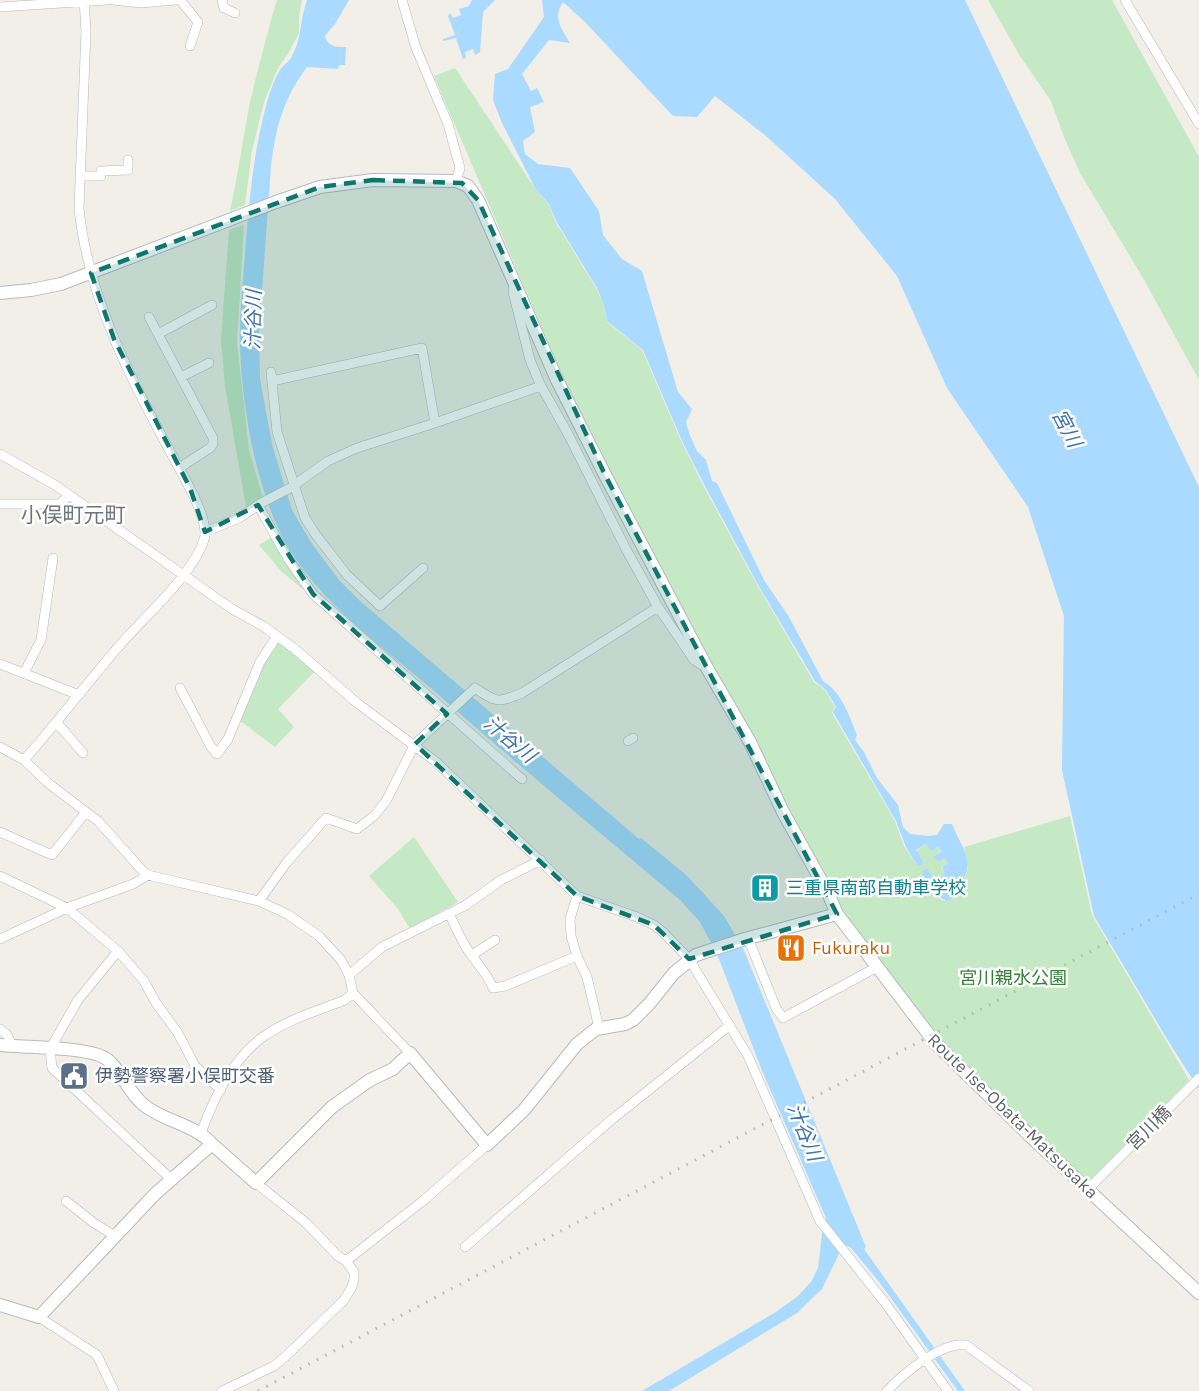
<svg xmlns="http://www.w3.org/2000/svg" width="1199" height="1391" font-family="Karla,'Noto Sans JP',sans-serif">
  <rect width="100%" height="100%" fill="#f1efe8"/>
  <path fill="#c5e8c5" d="M277 0H302L299 16V33L288 54 279 66 264 102 252 150 245 205 230 211C238 175 243 138 250 102 258 68 267 34 277 0Z
    M988 0H1112L1192 144 1199 157V380L1143 278 1080 173 1064 137 1051 101 1020 56Z
    M455 68 536 190 549 205 555 221 596 288 604 305 607 322 642 350 682 443 705 489 756 583 814 682 825 690 835 707 832 713 895 821 904 846 918 867 924 863 916 851 926 844 931 851 938 847 940 852 934 856 938 862 945 858 948 863 941 867 945 874 935 880 927 868 921 872C926 880 938 907 951 900 954 898 958 892 961 889V885L968 868 964 847 1070 816 1092 915 1189 1080 1086 1187 929 1036 877 967 831 890 707 668 565 382 434 76Z
    M244 225 237 342 249 450 263 498 246 507 225 386 221 340 229 230Z
    M271 538 304 590 282 572 259 545Z
    M277 636 317 669 278 709 294 727 275 747 239 720Z
    M414 837 458 902 410 929 398 909 369 876Z"/>
  <path fill="#aadaff" d="M307 0H349L335 24 325 36C328 47 336 47 346 47L345 65H339L338 69 307 67C283 99 276 127 271 166L259 333 260 378 266 412 273 448 292 510 312 544 339 580 360 601 639 839 641 838 685 874 704 894 724 916 743 948 866 1247 864 1249 965 1391H958L880 1283 851 1248 842 1243 838 1256 822 1289 797 1313 669 1391H642L776 1312 798 1296 811 1282 818 1268 822 1234 826 1218 763 1073 717 954 700 922 680 900C603 835 525 771 449 704 396 656 331 614 291 552 257 498 242 409 240 346 239 315 243 284 245 253 249 203 253 154 266 106 269 95 274 79 280 70 283 65 288 63 291 58 302 40 300 19 307 0Z
    M472 0H495L483 12 480 52 475 55 473 49 465 52 466 58 463 59 456 38 443 41V39L455 35 448 16 450 13 453 18 461 15 459 9 469 6Z
    M542 0H965L1199 487V1089L1170 1044 1094 916 1062 770 1064 616 1028 507 947 388 897 276 835 199 766 136 715 96 697 117 673 116 585 22 563 2C552 18 562 29 570 43L549 40 522 74 531 91 537 88 544 102 530 107 535 132 523 141 525 154 538 164 570 168 599 211 603 235 622 259 642 271 678 392 692 409 686 422 689 433 697 451 706 460 712 481 717 483 764 580 789 617 823 681C842 692 849 716 857 735L855 740 864 752 877 778 898 805 903 827 910 834 929 836 937 835 944 824H952C957 838 970 854 967 870 965 877 961 882 961 889L951 900 946 901 935 894 921 872 927 868 935 880 945 874 942 867 948 863 945 858 938 862 934 856 941 852 938 847 931 851 926 844 916 850 924 863 918 867 906 847 896 821 833 712 836 707 826 690 815 681 757 583 707 490 683 443 643 350 607 321 604 305 597 288 556 221 549 204 536 190 502 123 493 100 495 74 508 69 544 17Z"/>
  <g fill="none" stroke-linecap="round" stroke-linejoin="round">
    <g stroke="#b5b8bc" stroke-width="10">
      <path id="street" d="M113 0 141 3 176 0
        M180 0 198 22 190 46
        M222 0 224 8 235 13
        M402 0 416 48 448 124 460 168 456 181
        M1125 0 1199 124
        M0 7 107 0
        M80 176H101V171L128 170V160
        M514 286 513 292 530 360 541 386 567 432 626 549 658 607
        M149 317 213 438V444L210 448 179 468
        M158 334 212 305
        M271 372 277 432 305 518 316 535 347 575 380 606 423 568
        M181 377 209 363
        M272 381 422 348 435 423
        M0 454 55 485 232 609 263 626 295 649 357 703 435 761 577 896 637 917 654 925 664 933 689 959 748 1056 820 1221 886 1304 948 1391
        M0 504H59L69 496
        M258 505 289 560 313 594 522 779
        M205 532 239 518 263 502 290 488 328 461 357 448 435 423 541 386
        M0 664 79 695
        M24 673 41 640 53 558
        M180 688 211 747 217 754 228 739 260 662 277 636
        M57 723 83 753
        M628 741 633 738
        M0 747 24 760 48 783 98 821 142 870 148 875 259 901 287 914 319 936 341 960 349 975 353 993 410 1053
        M24 760C57 723 87 683 120 645 145 616 192 576 204 540 210 522 188 484 179 468 135 387 88 301 79 208L86 31 84 0
        M0 832 52 855 86 812
        M0 876 67 908 118 951 144 981 156 1003 178 1033 195 1066 221 1090
        M577 896 570 919 571 936 577 956 587 977 599 1028
        M259 901 287 862 326 818 357 829 374 816 386 801 415 744 475 688C497 703 498 703 522 693L658 607 694 660 707 668
        M449 913C456 928 462 943 472 956 480 967 488 975 493 988L505 986 577 956
        M748 938 776 1008 783 1018 877 967
        M0 939 67 908 133 884 148 875
        M118 951 78 1000 50 1049 52 1068 172 1180
        M472 955 495 940
        M349 975 382 947 466 905 501 880 541 860
        M0 1029 7 1035 13 1047
        M201 1133C213 1100 232 1061 260 1039 285 1020 317 1011 345 1000L353 993
        M1088 1189 1199 1078
        M66 1201 94 1223 115 1236
        M465 1247 610 1121 730 1025
        M346 1261 424 1200 487 1145
        M39 1317 97 1355 114 1391
        M222 1391 274 1366 285 1357 344 1300 352 1287 354 1279V1272L346 1261 338 1256 305 1222 256 1183
        M887 1391C903 1374 942 1341 966 1345L1029 1391"/>
    </g>
    <g stroke="#b6babf" stroke-width="14">
      <path id="secondary" d="M0 293 31 290 61 284 276 202 320 187 373 180 456 181 468 186 478 200 557 380 605 475 707 668 750 742 783 812 828 893 837 914
        M0 1045C24 1048 92 1046 108 1060 123 1073 129 1094 145 1106 166 1122 194 1124 212 1144
        M0 1305 39 1317 155 1194 212 1144 256 1183 332 1107 370 1080 393 1069 410 1053 487 1145 524 1110 577 1044 596 1029 625 1024 633 1020 649 1004 674 973 696 955 745 939 837 914 936 1044 1028 1134 1199 1293"/>
    </g>
    <use href="#street" stroke="#fff" stroke-width="9"/>
    <use href="#secondary" stroke="#fff" stroke-width="12"/>
    <path stroke="#b6b7b8" stroke-width="3" stroke-dasharray="1.5 8" stroke-linecap="butt" d="M258 1391 1199 894"/>
  </g>
  <path fill="#0f766e" fill-opacity="0.2" stroke="#0f766e" stroke-width="4.5" stroke-dasharray="12 8" stroke-linejoin="round" d="M373 180 462 183 478 200 605 475 837 914 689 959 654 925 577 896 415 744 447 714 313 594 258 505 205 532 190 488 114 339 91 273 320 187Z"/>
  <defs>
    <g id="building-square" transform="scale(1.5)"><rect x="-9" y="-9" width="18" height="18" rx="4" fill="#0f9aa8" stroke="#fff"/><path d="M-4-6H4V6H1V3H-1V6H-4ZM-2.5-4.3h1.7v1.8h-1.7ZM.8-4.3h1.7v1.8H.8ZM-2.5-1h1.7V.8h-1.7ZM.8-1h1.7V.8H.8Z" fill="#fff"/></g>
    <g id="restaurant-square" transform="scale(1.5)"><rect x="-9" y="-9" width="18" height="18" rx="4" fill="#e8710a" stroke="#fff"/><path d="M-5-6h1v4h1v-4h1v4h1v-4h1v5L-1.5 .5V6h-2V.5L-5-1ZM5-6V6H3V1.5H1.5Q1.5-4 5-6Z" fill="#fff"/></g>
    <g id="civic-square" transform="scale(1.5)"><rect x="-9" y="-9" width="18" height="18" rx="4" fill="#5c6f8a" stroke="#fff"/><path d="M-.6-6.5H3V-4.5H.6V-3L4-1V1h2V6H-6V1h2V-1L-.6-3ZM-1.2 2.5V6h2.4V2.5Z" fill="#fff"/></g>
  </defs>
  <g fill-rule="evenodd">
    <use href="#building-square" x="765" y="888"/>
    <use href="#restaurant-square" x="791" y="948"/>
    <use href="#civic-square" x="74" y="1076"/>
  </g>
  <g text-anchor="middle" stroke-width="5" stroke-linejoin="round" paint-order="stroke">
    <g font-size="18" fill="#0d838f" stroke="#fff" text-anchor="start">
      <text x="786" y="894">三重県南部自動車学校</text>
    </g>
    <g font-size="18" fill="#c56008" stroke="#fff" text-anchor="start">
      <text x="812" y="954">Fukuraku</text>
    </g>
    <g font-size="18" fill="#348238" stroke="#fff">
      <text x="1013" y="984">宮川親水公園</text>
    </g>
    <g font-size="18" fill="#4e5e75" stroke="#fff" text-anchor="start">
      <text x="95" y="1082">伊勢警察署小俣町交番</text>
    </g>
    <g font-size="18" fill="#5f6368" stroke="#fff">
      <text transform="translate(1013 1116) rotate(44)" y="6">Route Ise-Obata-Matsusaka</text>
      <text transform="translate(1149 1128) rotate(-45)" y="6">宮川橋</text>
    </g>
    <g font-size="20" font-style="italic" fill="#4174aa" stroke="#fff">
      <text transform="translate(253 320) rotate(-89)" y="7">汁谷川</text>
      <text transform="translate(1067 428) rotate(62)" y="7">宮川</text>
      <text transform="translate(510 739) rotate(40)" y="7">汁谷川</text>
      <text transform="translate(805 1132) rotate(68)" y="7">汁谷川</text>
    </g>
    <g font-size="21" fill="#70757a" stroke="#fff">
      <text x="73" y="522">小俣町元町</text>
    </g>
  </g>
</svg>
